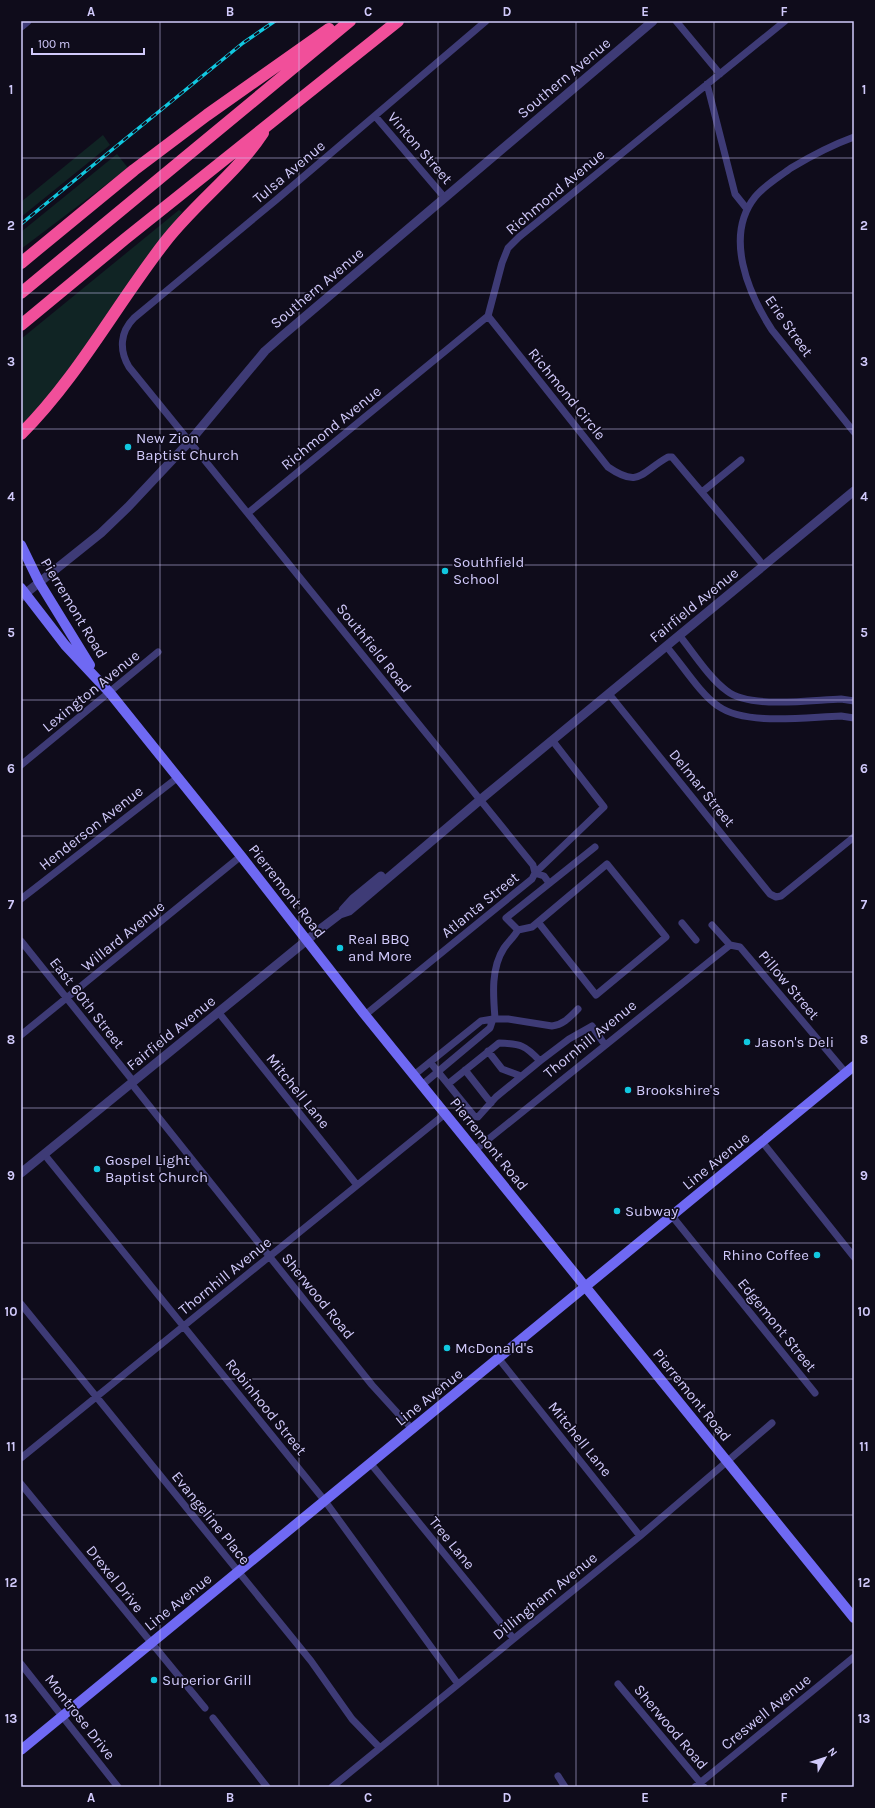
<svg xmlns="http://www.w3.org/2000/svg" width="875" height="1808" font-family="Karla,sans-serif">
  <rect width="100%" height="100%" fill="#0f0c1b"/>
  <path fill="#102424" d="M103 135 110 145 21 217V202Z
    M117 154 128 168 21 249V232Z
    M179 210 182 212C146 260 114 309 78 356 60 381 43 406 21 428V339Z"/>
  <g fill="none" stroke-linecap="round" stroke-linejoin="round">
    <path stroke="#3e3b76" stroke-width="7" d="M486 21 276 200 134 318C120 332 119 350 129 367L533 865 535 873 544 876 549 883
      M676 21 720 74
      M707 84 735 194 747 209
      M375 116 445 198
      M854 137C832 145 811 156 791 168 779 177 765 185 755 197 724 236 748 293 772 330L854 432
      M488 316 608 467C640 489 641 472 668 457H672L764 566
      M702 492 741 460
      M248 513 488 316 502 263 508 248 519 237 785 21
      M679 635C693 652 709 678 727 691 750 709 811 700 841 699L854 701
      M666 646C681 663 700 694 718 706 746 726 806 717 841 716L854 718
      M609 694 770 894 776 897 781 896 854 837
      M21 765 158 652
      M21 899 177 778
      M538 922 596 995 666 937 607 864 538 922 532 927 518 930 506 918 595 847
      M682 923 696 940
      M712 925 730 945
      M21 941 133 1081
      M219 1013 357 1185
      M365 1015 532 879 535 873 604 807 552 740
      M495 1018C493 994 491 968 504 948 508 942 514 937 518 930
      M493 1019H508L552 1026C563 1025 570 1017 578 1009
      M21 1035 241 856
      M488 1051 502 1069 521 1076
      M430 1062 474 1116 478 1117 496 1097 540 1061 569 1039 592 1026 605 1045
      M465 1070 491 1103
      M414 1075 481 1021 493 1019 490 1028 422 1085
      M131 1083 372 1385 413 1430
      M448 1084 499 1043C521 1044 525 1045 540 1061
      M763 1143 854 1257
      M475 1150 730 945 740 947 846 1073
      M44 1154 325 1501 458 1684
      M672 1216 815 1393
      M21 1304 311 1661 352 1719 380 1748
      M499 1359 640 1536
      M21 1458 445 1114
      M371 1464 513 1638
      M21 1484 205 1708
      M21 1664 118 1787
      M618 1684 704 1787
      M213 1718 267 1787
      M558 1776 565 1787
      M332 1787 640 1536 772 1423
      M695 1787 854 1657"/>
    <path stroke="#3e3b76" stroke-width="9" d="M21 26 27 21
      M21 597 101 533 128 507 190 441 265 351 282 336 653 21
      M343 910 353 899 381 876
      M21 1173 323 927 340 914 349 911 480 800 854 491"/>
    <path stroke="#6f69f3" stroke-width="10" d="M21 545 39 582 90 665
      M21 588 65 645 110 693 241 856 365 1015 854 1618
      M21 1750 854 1066"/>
    <path stroke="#f14f9a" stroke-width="12" d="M21 263 134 170 207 115 329 29
      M21 293 350 21
      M21 325 125 239 398 21
      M21 434C78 377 116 305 165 242 195 203 236 174 263 133"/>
    <g stroke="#11c8e0" stroke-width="3.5">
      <path id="rail" d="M21 224 243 43 275 21"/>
    </g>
    <use href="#rail" stroke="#0f0c1b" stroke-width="2" stroke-dasharray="6" stroke-linecap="butt"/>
  </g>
  <path fill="none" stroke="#d1cafb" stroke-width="1" stroke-opacity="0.55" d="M160 21V1787M299 21V1787M438 21V1787M576 21V1787M714 21V1787M21 158H854M21 293H854M21 429H854M21 565H854M21 700H854M21 836H854M21 972H854M21 1108H854M21 1243H854M21 1379H854M21 1515H854M21 1650H854"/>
  <g fill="#11c8e0" stroke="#0f0c1b" stroke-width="1.5">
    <circle cx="128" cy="447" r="4"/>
    <circle cx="445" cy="571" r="4"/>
    <circle cx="340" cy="948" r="4"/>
    <circle cx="747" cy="1042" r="4"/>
    <circle cx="628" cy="1090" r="4"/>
    <circle cx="97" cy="1169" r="4"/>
    <circle cx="617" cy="1211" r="4"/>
    <circle cx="817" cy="1255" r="4"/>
    <circle cx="447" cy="1348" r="4"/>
    <circle cx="154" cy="1680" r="4"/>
  </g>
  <g text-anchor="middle" stroke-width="3.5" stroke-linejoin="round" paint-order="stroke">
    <g font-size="15" fill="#d1cafb" stroke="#0f0c1b">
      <text transform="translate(564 78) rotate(-40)" y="5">Southern Avenue</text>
      <text transform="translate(420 148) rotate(49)" y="5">Vinton Street</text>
      <text transform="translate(289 172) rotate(-40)" y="5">Tulsa Avenue</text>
      <text transform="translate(555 192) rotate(-40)" y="5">Richmond Avenue</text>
      <text transform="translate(317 288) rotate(-40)" y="5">Southern Avenue</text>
      <text transform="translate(789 326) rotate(55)" y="5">Erie Street</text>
      <text transform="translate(567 394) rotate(51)" y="5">Richmond Circle</text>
      <text transform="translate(331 428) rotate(-39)" y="5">Richmond Avenue</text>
      <text transform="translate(694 605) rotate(-39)" y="5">Fairfield Avenue</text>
      <text transform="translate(74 608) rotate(59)" y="5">Pierremont Road</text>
      <text transform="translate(374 648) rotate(51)" y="5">Southfield Road</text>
      <text transform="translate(91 691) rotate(-39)" y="5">Lexington Avenue</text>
      <text transform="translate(702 788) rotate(51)" y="5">Delmar Street</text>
      <text transform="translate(91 828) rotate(-38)" y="5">Henderson Avenue</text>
      <text transform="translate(287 891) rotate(52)" y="5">Pierremont Road</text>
      <text transform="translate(480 905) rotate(-39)" y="5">Atlanta Street</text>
      <text transform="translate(123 936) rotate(-39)" y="5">Willard Avenue</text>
      <text transform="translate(789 985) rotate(50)" y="5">Pillow Street</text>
      <text transform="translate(87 1003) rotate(52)" y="5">East 60th Street</text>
      <text transform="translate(171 1033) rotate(-39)" y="5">Fairfield Avenue</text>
      <text transform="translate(590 1039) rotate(-39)" y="5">Thornhill Avenue</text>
      <text transform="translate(298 1091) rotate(51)" y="5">Mitchell Lane</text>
      <text transform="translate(489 1144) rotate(51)" y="5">Pierremont Road</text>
      <text transform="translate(716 1161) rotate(-39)" y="5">Line Avenue</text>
      <text transform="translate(225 1276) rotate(-39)" y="5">Thornhill Avenue</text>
      <text transform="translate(318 1296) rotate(51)" y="5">Sherwood Road</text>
      <text transform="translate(777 1325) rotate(51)" y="5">Edgemont Street</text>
      <text transform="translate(692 1395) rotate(51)" y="5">Pierremont Road</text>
      <text transform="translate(429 1397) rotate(-39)" y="5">Line Avenue</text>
      <text transform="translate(266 1407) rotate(51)" y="5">Robinhood Street</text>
      <text transform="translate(580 1439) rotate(51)" y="5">Mitchell Lane</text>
      <text transform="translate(211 1518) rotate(51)" y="5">Evangeline Place</text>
      <text transform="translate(452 1543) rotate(51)" y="5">Tree Lane</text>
      <text transform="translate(115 1579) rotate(51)" y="5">Drexel Drive</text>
      <text transform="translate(545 1596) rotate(-39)" y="5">Dillingham Avenue</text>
      <text transform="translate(178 1602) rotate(-39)" y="5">Line Avenue</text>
      <text transform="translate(766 1712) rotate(-39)" y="5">Creswell Avenue</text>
      <text transform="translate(80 1717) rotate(52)" y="5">Montrose Drive</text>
      <text transform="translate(671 1727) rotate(50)" y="5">Sherwood Road</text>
    </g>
    <g font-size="15" fill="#d1cafb" stroke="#0f0c1b" text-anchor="start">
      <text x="136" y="443">New Zion<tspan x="136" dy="17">Baptist Church</tspan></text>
      <text x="453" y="567">Southfield<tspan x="453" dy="17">School</tspan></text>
      <text x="348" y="944">Real BBQ<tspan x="348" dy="17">and More</tspan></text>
      <text x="755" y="1047">Jason's Deli</text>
      <text x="636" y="1095">Brookshire's</text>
      <text x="105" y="1165">Gospel Light<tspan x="105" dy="17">Baptist Church</tspan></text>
      <text x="625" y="1216">Subway</text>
      <text x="809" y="1260" text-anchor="end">Rhino Coffee</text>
      <text x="455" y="1353">McDonald's</text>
      <text x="162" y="1685">Superior Grill</text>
    </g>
  </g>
  <rect width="875" height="1808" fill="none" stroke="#0f0c1b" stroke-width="44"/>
  <g transform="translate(825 1758) rotate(51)" stroke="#0f0c1b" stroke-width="3" paint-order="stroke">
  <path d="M0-3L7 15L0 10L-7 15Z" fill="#d1cafb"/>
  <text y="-6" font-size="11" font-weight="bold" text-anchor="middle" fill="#d1cafb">N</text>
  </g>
  <path d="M32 48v6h112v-6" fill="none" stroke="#d1cafb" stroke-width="2"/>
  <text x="38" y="48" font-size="12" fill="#d1cafb" stroke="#0f0c1b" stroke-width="3" paint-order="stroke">100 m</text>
  <rect x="22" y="22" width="831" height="1764" fill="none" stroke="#d1cafb" stroke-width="1.5"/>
  <g font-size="13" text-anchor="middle" font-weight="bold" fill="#d1cafb">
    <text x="91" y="16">A</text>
    <text x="230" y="16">B</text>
    <text x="368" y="16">C</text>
    <text x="507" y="16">D</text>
    <text x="645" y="16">E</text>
    <text x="784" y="16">F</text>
    <text x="11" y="94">1</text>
    <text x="864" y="94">1</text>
    <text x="11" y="230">2</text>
    <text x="864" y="230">2</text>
    <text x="11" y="366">3</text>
    <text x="864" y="366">3</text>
    <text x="11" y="501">4</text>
    <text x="864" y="501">4</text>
    <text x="11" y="637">5</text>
    <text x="864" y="637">5</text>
    <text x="11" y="773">6</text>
    <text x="864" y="773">6</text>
    <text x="11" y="909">7</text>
    <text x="864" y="909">7</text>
    <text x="11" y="1044">8</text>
    <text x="864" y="1044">8</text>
    <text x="11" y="1180">9</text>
    <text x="864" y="1180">9</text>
    <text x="11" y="1316">10</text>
    <text x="864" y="1316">10</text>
    <text x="11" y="1451">11</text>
    <text x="864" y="1451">11</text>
    <text x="11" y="1587">12</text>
    <text x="864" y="1587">12</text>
    <text x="11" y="1723">13</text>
    <text x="864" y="1723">13</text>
    <text x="91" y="1802">A</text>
    <text x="230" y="1802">B</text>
    <text x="368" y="1802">C</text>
    <text x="507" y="1802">D</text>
    <text x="645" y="1802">E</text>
    <text x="784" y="1802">F</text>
  </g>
</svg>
